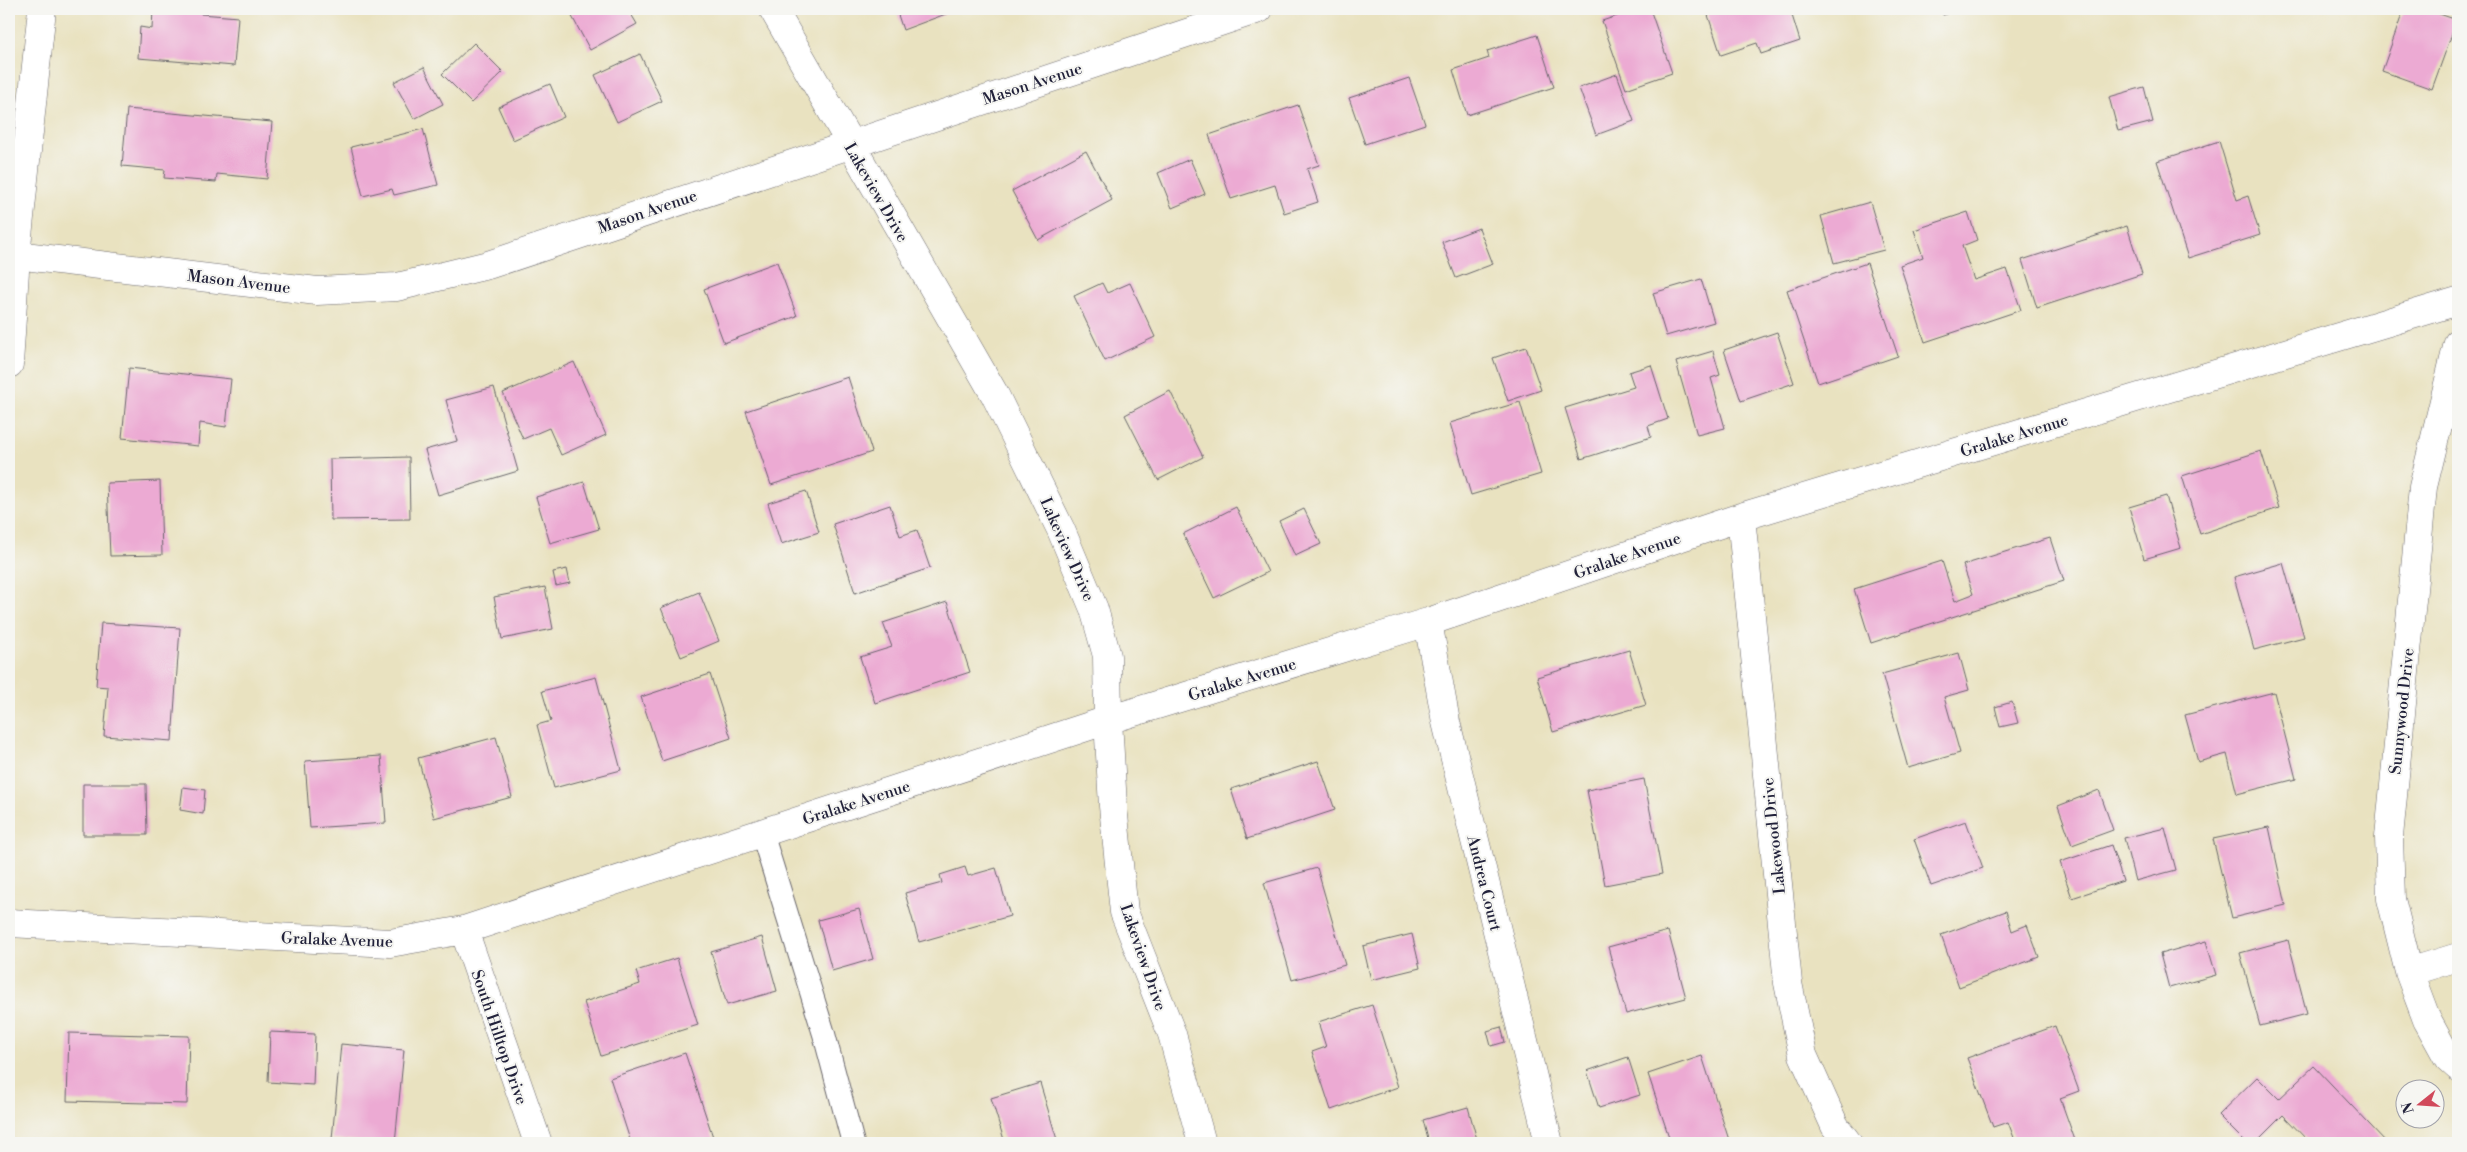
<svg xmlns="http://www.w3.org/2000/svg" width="2467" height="1152" font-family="'Libre Bodoni',serif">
  <rect width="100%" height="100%" fill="#f6f6f2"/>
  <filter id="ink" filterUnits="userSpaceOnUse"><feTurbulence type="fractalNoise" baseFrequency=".02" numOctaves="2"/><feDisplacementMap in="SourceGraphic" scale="10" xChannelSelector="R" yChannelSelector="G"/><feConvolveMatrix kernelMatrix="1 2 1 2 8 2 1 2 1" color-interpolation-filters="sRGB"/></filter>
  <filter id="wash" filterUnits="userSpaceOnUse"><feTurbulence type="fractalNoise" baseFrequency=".0096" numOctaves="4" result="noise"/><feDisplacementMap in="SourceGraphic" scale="20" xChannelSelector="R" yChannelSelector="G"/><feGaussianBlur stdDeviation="1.12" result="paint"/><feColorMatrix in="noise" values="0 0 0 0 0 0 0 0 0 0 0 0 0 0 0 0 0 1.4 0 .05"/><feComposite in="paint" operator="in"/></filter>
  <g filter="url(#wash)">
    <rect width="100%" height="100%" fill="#e9e2c0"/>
    <g id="blocks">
      <path fill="#ecaad3" d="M153 9H201V14L238 17 234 66 138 58 140 27 152 29Z
        M568 9H628L637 24 590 50Z
        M896 9H959L903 30Z
        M1638 9H1650L1672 73 1626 89 1602 21Z
        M1706 9H1790L1800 41 1761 54 1757 43 1721 55Z
        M1941 9H1964L1943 15Z
        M2404 9H2425L2457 20 2432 89 2382 71Z
        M1537 35 1554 87 1467 115 1453 70 1489 58 1487 51Z
        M474 43 503 72 471 103 442 74Z
        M640 54 662 101 617 122 595 75Z
        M424 67 443 104 414 119 394 82Z
        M1617 74 1634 121 1596 135 1579 88Z
        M1409 78 1425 124 1365 144 1349 98Z
        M550 84 564 117 513 140 498 107Z
        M2144 87 2153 122 2118 131 2109 97Z
        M1298 105 1319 165 1307 169 1318 202 1284 213 1275 185 1231 199 1209 135Z
        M127 109 272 122 267 179 217 174 216 182 164 178 165 170 122 166Z
        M423 129 438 185 394 195 392 189 363 196 351 147Z
        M2219 141 2237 200 2248 196 2260 235 2188 258 2157 161Z
        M1086 151 1112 200 1038 240 1012 191Z
        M1190 159 1205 194 1172 208 1158 173Z
        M1870 202 1884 250 1834 263 1821 216Z
        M1968 212 1977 240 1962 246 1974 280 2007 269 2021 310 1925 342 1900 265 1923 257 1914 230Z
        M2127 226 2142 274 2037 308 2022 260Z
        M1479 228 1493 264 1456 278 1442 242Z
        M777 262 797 316 724 343 704 289Z
        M1867 263 1898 356 1818 383 1787 290Z
        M1701 279 1714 322 1666 336 1653 293Z
        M1102 283 1107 293 1130 283 1155 337 1105 361 1074 296Z
        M1777 332 1794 383 1741 401 1724 350Z
        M1526 347 1541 390 1508 401 1493 358Z
        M1713 351 1720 375 1711 378 1725 428 1697 435 1676 362Z
        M574 362 606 435 561 455 549 428 523 439 503 393Z
        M1651 365 1668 419 1648 426 1651 437 1581 459 1565 408 1634 387 1629 372Z
        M129 368 231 379 226 427 200 423 198 446 122 438Z
        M848 377 872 452 771 485 746 411Z
        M494 387 518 471 438 495 425 450 457 441 446 400Z
        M1170 391 1203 457 1158 480 1125 415Z
        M1520 402 1541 474 1471 495 1450 423Z
        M2261 451 2279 508 2200 534 2182 476Z
        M409 457 410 519 331 520 330 459Z
        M160 481 162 555 110 556 107 483Z
        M584 482 599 529 550 543 536 497Z
        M806 491 819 532 781 544 768 503Z
        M2166 496 2181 548 2144 559 2129 507Z
        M890 505 900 536 917 530 930 568 855 593 833 524Z
        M1236 507 1268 572 1214 598 1183 534Z
        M1304 509 1321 544 1295 556 1279 521Z
        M2050 538 2064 581 1871 643 1854 589 1942 561 1955 601 1973 594 1963 565Z
        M2283 563 2304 637 2254 650 2234 577Z
        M567 569 570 583 556 586 553 572Z
        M545 587 553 629 502 639 494 597Z
        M699 592 719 641 681 657 661 608Z
        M947 602 970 672 875 703 860 657 892 647 883 623Z
        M101 623 180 628 172 741 104 736 108 687 96 686Z
        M1629 650 1646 705 1553 732 1537 677Z
        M1959 653 1969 690 1944 697 1960 753 1908 768 1882 674Z
        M710 674 731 738 662 761 641 697Z
        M596 677 621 770 554 788 537 725 551 721 542 691Z
        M2274 692 2296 779 2237 794 2227 754 2198 762 2185 715Z
        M2012 702 2018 723 2000 727 1995 707Z
        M496 737 512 797 434 818 418 758Z
        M381 756 386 823 310 828 305 761Z
        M1318 761 1335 810 1247 839 1231 789Z
        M1644 779 1662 874 1605 885 1587 790Z
        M83 784H146L147 835H83Z
        M183 787 205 790 203 814 180 810Z
        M2099 790 2113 830 2072 845 2058 806Z
        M1966 821 1983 868 1931 886 1914 839Z
        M2269 827 2286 905 2232 918 2213 839Z
        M2165 828 2176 870 2135 881 2124 838Z
        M2111 845 2123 881 2072 898 2060 862Z
        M965 867 968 876 996 868 1010 916 919 942 905 893 942 883 940 875Z
        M1317 868 1345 965 1292 980 1264 883Z
        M859 909 873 959 832 971 818 920Z
        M2006 911 2012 931 2027 925 2039 957 1959 987 1941 935Z
        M1668 931 1686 998 1626 1014 1608 947Z
        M1412 934 1420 968 1371 980 1363 946Z
        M762 937 777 991 727 1005 711 952Z
        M2288 940 2307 1014 2260 1026 2240 953Z
        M2206 941 2216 975 2169 988 2160 954Z
        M677 958 698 1025 601 1056 584 1002 640 984 636 971Z
        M1372 1005 1398 1087 1331 1110 1312 1052 1326 1047 1318 1022Z
        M2055 1026 2079 1091 2060 1098 2076 1143H2016L2008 1122 1993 1127 1967 1058Z
        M1501 1027 1505 1042 1491 1046 1487 1031Z
        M270 1032 315 1034 313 1085 268 1082Z
        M69 1033 189 1036 187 1104 67 1101Z
        M341 1044 404 1050 395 1143 332 1139Z
        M685 1053 715 1143H631L610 1078Z
        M1702 1056 1729 1140 1720 1143H1671L1648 1074Z
        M1628 1057 1640 1095 1599 1108 1587 1071Z
        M2314 1066 2387 1143H2310L2283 1115 2255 1143H2246L2218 1115 2257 1077 2279 1099Z
        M1040 1083 1058 1143H1005L991 1098Z
        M1468 1107 1478 1143H1429L1423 1120Z"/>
    </g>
  </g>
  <g filter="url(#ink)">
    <use href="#blocks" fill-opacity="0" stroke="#68656a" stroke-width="1"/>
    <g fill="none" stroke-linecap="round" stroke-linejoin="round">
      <g stroke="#68656a" stroke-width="24">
        <path id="lane" d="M762 833 824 1034 853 1143"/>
      </g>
      <g stroke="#68656a" stroke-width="29">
        <path id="street" d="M773 9 995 395 1061 530 1094 609 1107 656 1108 720 1113 806 1124 912 1172 1034 1202 1143
          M16 255 317 291 397 287 488 265 1259 9
          M2458 343 2423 487 2389 837 2391 899 2409 972 2427 1020 2448 1058 2458 1067
          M9 364 16 255 42 9
          M1741 517 1788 983 1803 1055 1835 1126 1848 1143
          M1428 622 1446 722 1549 1143
          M9 923 390 943 464 930 1108 720 1428 622 1741 517 2458 301
          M464 930 538 1143
          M2409 972 2458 957"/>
      </g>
      <use href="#lane" stroke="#fff" stroke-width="22"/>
      <use href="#street" stroke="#fff" stroke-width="28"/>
    </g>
  </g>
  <g text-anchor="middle" stroke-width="4" stroke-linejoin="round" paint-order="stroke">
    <g font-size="16" fill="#22223b" stroke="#f6f6f2">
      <text transform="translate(1032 83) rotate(-18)" y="6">Mason Avenue</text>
      <text transform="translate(877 192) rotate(60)" y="6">Lakeview Drive</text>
      <text transform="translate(647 211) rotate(-19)" y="6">Mason Avenue</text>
      <text transform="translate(239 281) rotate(7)" y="6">Mason Avenue</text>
      <text transform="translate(2014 435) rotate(-17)" y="6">Gralake Avenue</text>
      <text transform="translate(1068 549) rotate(66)" y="6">Lakeview Drive</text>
      <text transform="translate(1627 555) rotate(-19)" y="6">Gralake Avenue</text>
      <text transform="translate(1242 679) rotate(-17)" y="6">Gralake Avenue</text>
      <text transform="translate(2401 711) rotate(-84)" y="6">Sunnywood Drive</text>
      <text transform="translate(856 802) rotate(-18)" y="6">Gralake Avenue</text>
      <text transform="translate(1773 836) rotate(-96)" y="6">Lakewood Drive</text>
      <text transform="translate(1485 883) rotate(76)" y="6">Andrea Court</text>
      <text transform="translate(337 939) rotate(2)" y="6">Gralake Avenue</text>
      <text transform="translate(1144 957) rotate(71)" y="6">Lakeview Drive</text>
      <text transform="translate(500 1037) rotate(71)" y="6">South Hilltop Drive</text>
    </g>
  </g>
  <rect width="2467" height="1152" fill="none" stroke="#f6f6f2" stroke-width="30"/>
  <g transform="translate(2420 1104) rotate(253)"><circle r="24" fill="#f6f6f2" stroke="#a1a1a9"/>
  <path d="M0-4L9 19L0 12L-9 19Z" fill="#d1495b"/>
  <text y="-8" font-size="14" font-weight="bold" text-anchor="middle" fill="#22223b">N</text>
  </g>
</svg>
